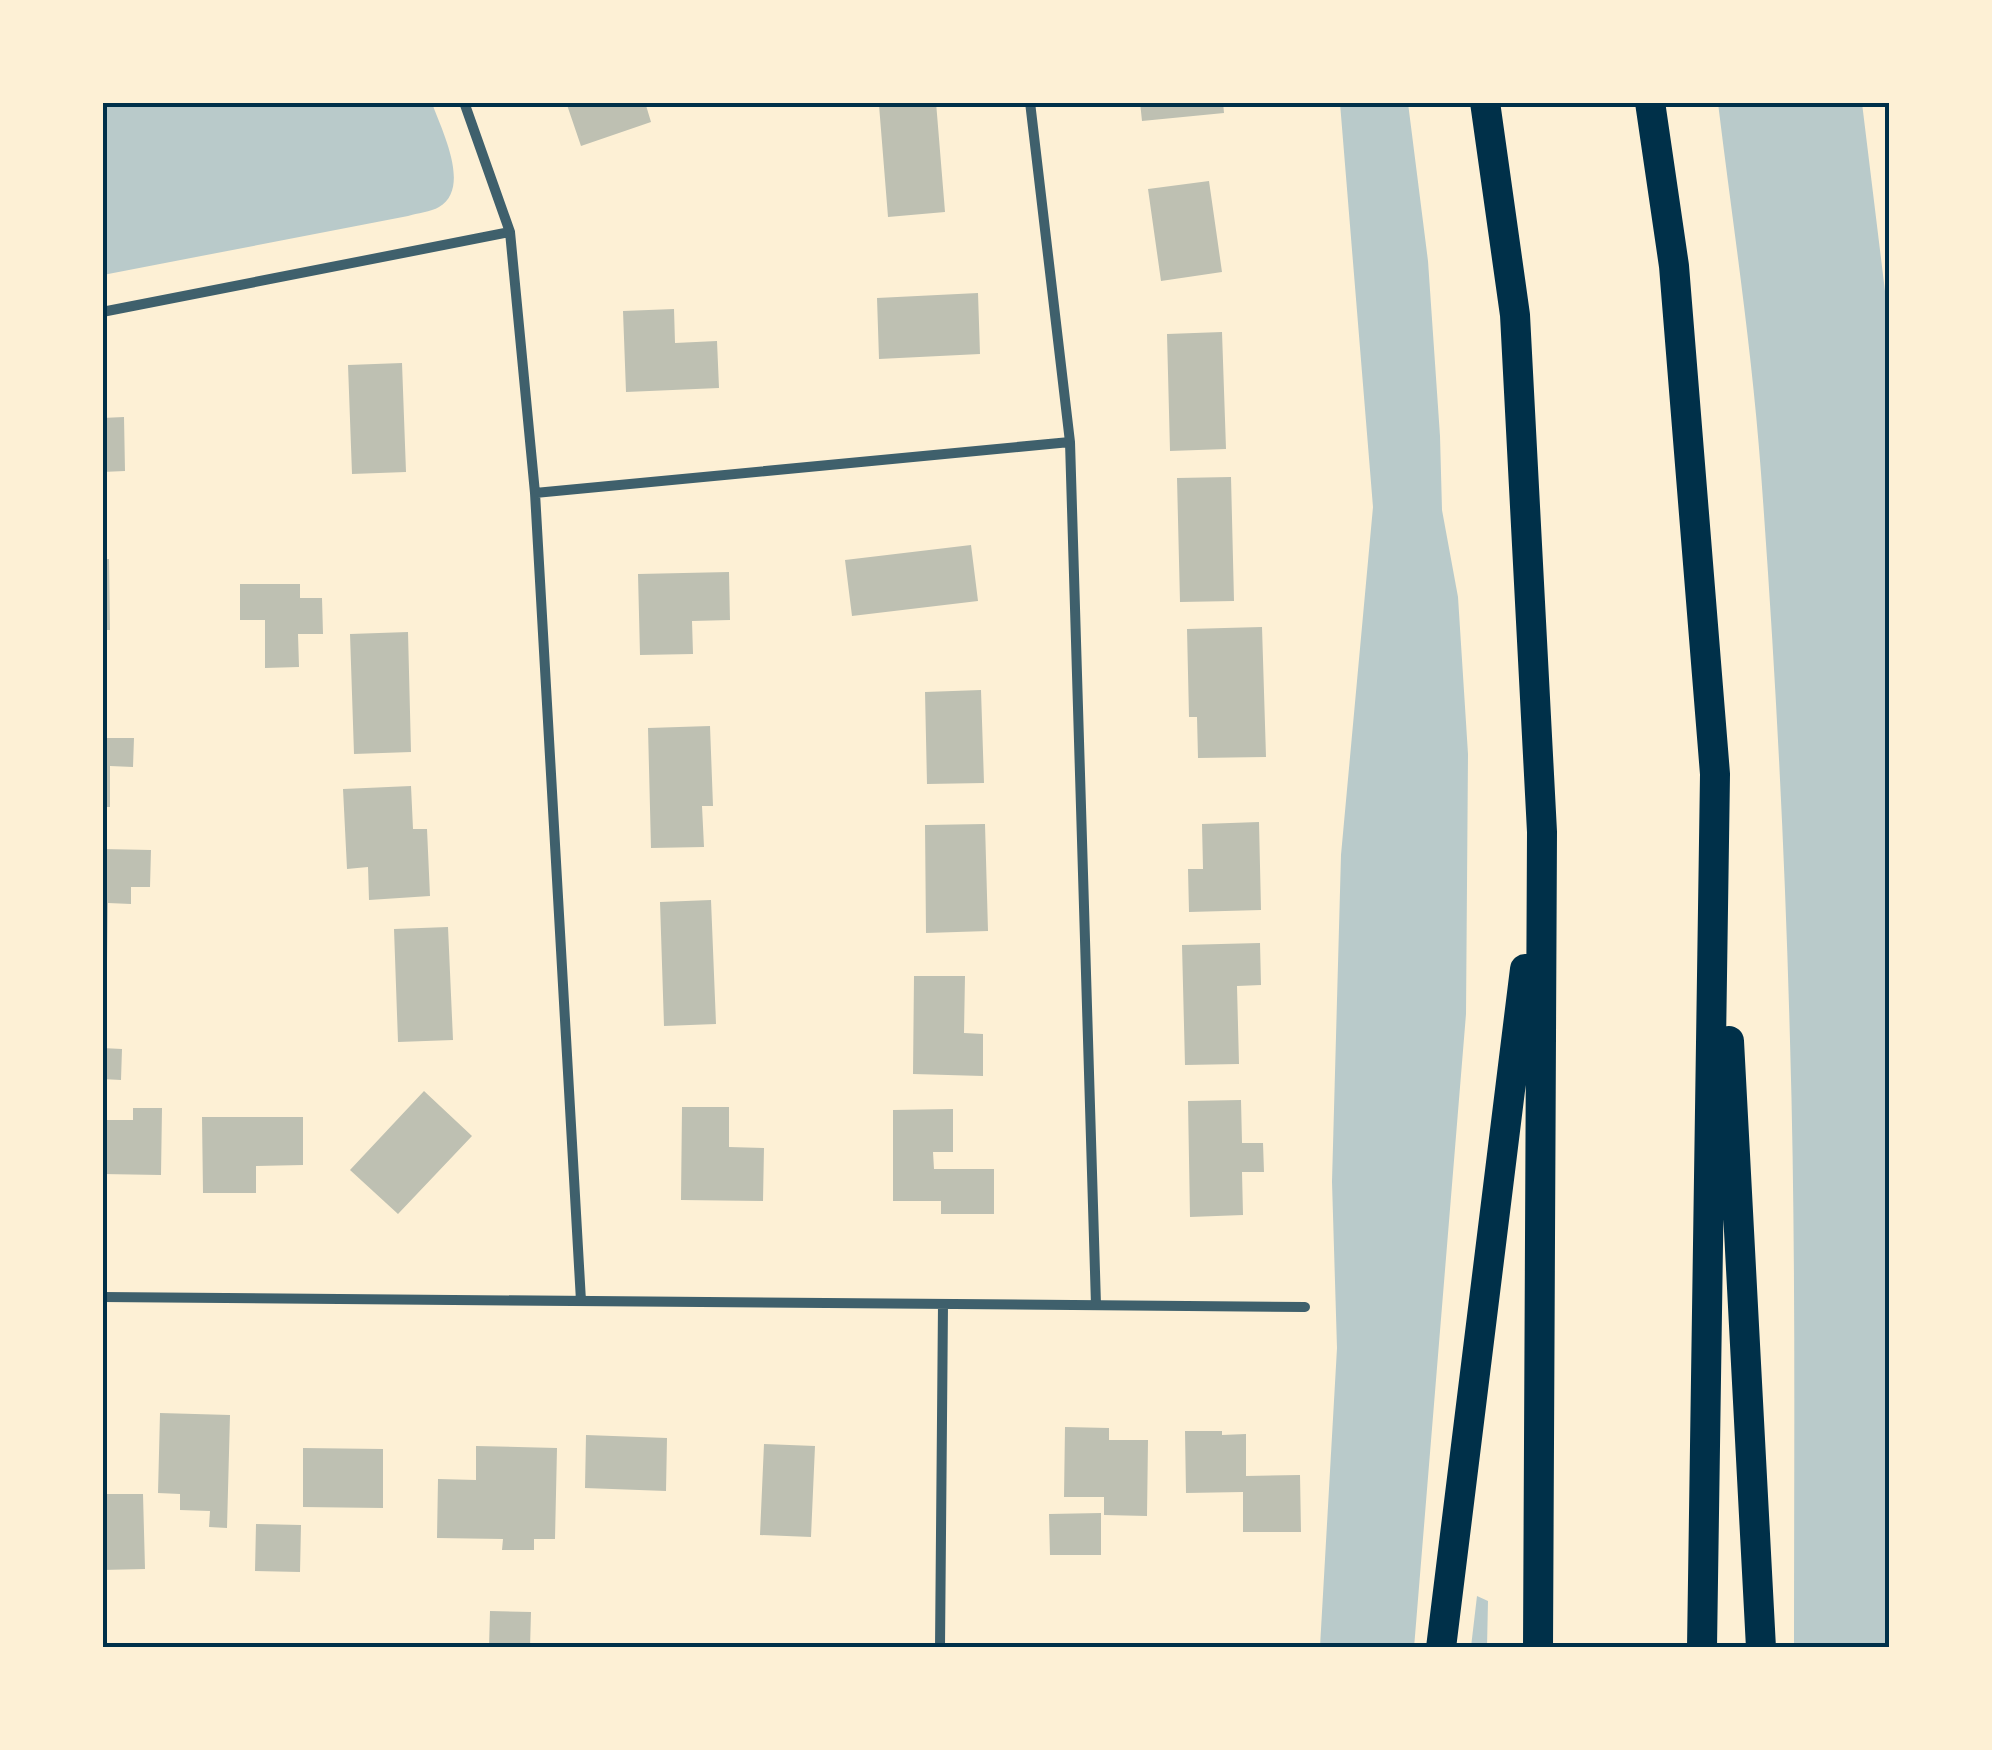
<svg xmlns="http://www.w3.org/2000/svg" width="1992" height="1750" font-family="Manrope,sans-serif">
  <rect width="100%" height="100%" fill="#fdf0d5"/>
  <path fill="#b9caca" d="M103 102 432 103C441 129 472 188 439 207 431 212 417 213 408 216L103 275Z
    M1340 103H1408L1428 261 1440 436 1442 510 1458 597 1468 754 1466 1014 1414 1648 1320 1647 1337 1348 1332 1182 1341 855 1373 507Z
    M1718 103H1862L1890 332 1889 1647H1794C1794 1445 1796 1243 1790 1041 1785 851 1775 662 1761 473 1752 349 1733 226 1718 103Z
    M1477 1596 1488 1601 1487 1647H1471Z"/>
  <path fill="#bec0b2" d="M566 102H645L651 122 581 146Z
    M908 102H936L945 212 888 217 879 105Z
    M1140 102H1223L1224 113 1142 121Z
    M1209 181 1222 272 1161 281 1148 189Z
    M978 293 980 354 879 359 877 298Z
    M674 309 675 343 717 341 719 388 626 392 623 311Z
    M1222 332 1226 449 1170 451 1167 334Z
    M402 363 406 472 352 474 348 365Z
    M124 417 125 471 102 472V418Z
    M1231 477 1234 601 1180 602 1177 478Z
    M971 545 978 601 852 616 845 560Z
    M102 559H109L110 630H102Z
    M729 572 730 620 692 621 693 654 640 655 638 574Z
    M240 584H300V598H322L323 634H298L299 667 265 668V620H240Z
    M1262 627 1266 757 1198 758 1197 717H1189L1187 629Z
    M408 632 411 752 354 754 350 634Z
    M981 690 984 783 927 784 925 692Z
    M102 702H107L106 738H134L133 767 110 766V807H102Z
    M710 726 713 806H702L704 847 651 848 648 728Z
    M411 786 413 829H427L430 896 369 900 368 867 347 869 343 789Z
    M1259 822 1261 910 1189 912 1188 869H1203L1202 824Z
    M985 824 988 931 926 933 925 825Z
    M102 849 151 850 150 887H131V904L108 903 107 962H102Z
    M711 900 716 1024 664 1026 660 902Z
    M448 927 453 1040 398 1042 394 929Z
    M1260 943 1261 985 1237 986 1239 1064 1185 1065 1182 945Z
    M914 976H965L964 1033 983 1034V1076L913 1074Z
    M102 1048 122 1049 121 1080 102 1079Z
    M424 1091 472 1136 398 1214 350 1170Z
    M1241 1100 1242 1143H1263L1264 1172H1242L1243 1215 1190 1217 1188 1101Z
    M682 1107H729V1147L764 1148 763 1201 681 1200Z
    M133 1108H162L161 1175 102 1174V1120H133Z
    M953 1109V1152H933L934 1169H994V1214H941V1201H893V1110Z
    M202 1117H303V1165L256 1166V1193H203Z
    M160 1413 230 1415 227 1528 209 1527 210 1511 180 1510V1494L158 1493Z
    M1065 1427 1109 1428V1440H1148L1147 1516 1104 1515V1497H1064Z
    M1185 1431H1222V1435L1246 1434V1476L1300 1475 1301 1532H1243V1492L1186 1493Z
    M586 1435 667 1438 666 1491 585 1488Z
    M764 1444 815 1446 811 1537 760 1535Z
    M476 1446 557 1448 555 1539H534V1550H502L503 1539 437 1538 438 1479 476 1480Z
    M303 1448 383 1449V1508L303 1507Z
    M102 1494H143L145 1569 102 1570Z
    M1101 1513V1555H1050L1049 1514Z
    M256 1524 301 1525 300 1572 255 1571Z
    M490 1611 531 1612 530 1648H489Z"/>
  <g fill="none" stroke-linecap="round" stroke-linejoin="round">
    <path stroke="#3f606c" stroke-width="10" d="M464 102 510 232 535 493 581 1301
      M1030 102 1070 442 1096 1305
      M102 312 510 232
      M535 493 1070 442
      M102 1297 1305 1307
      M940 1648 943 1304"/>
    <path stroke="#003049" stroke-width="30" d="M1485 102 1515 315 1542 832 1538 1648
      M1650 102 1674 266 1715 774 1702 1648
      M1729 1041 1761 1648
      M1441 1648 1525 969"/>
  </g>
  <rect width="1992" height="1750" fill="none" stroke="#fdf0d5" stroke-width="210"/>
  <rect x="105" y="105" width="1782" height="1540" fill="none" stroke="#003049" stroke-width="4"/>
</svg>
